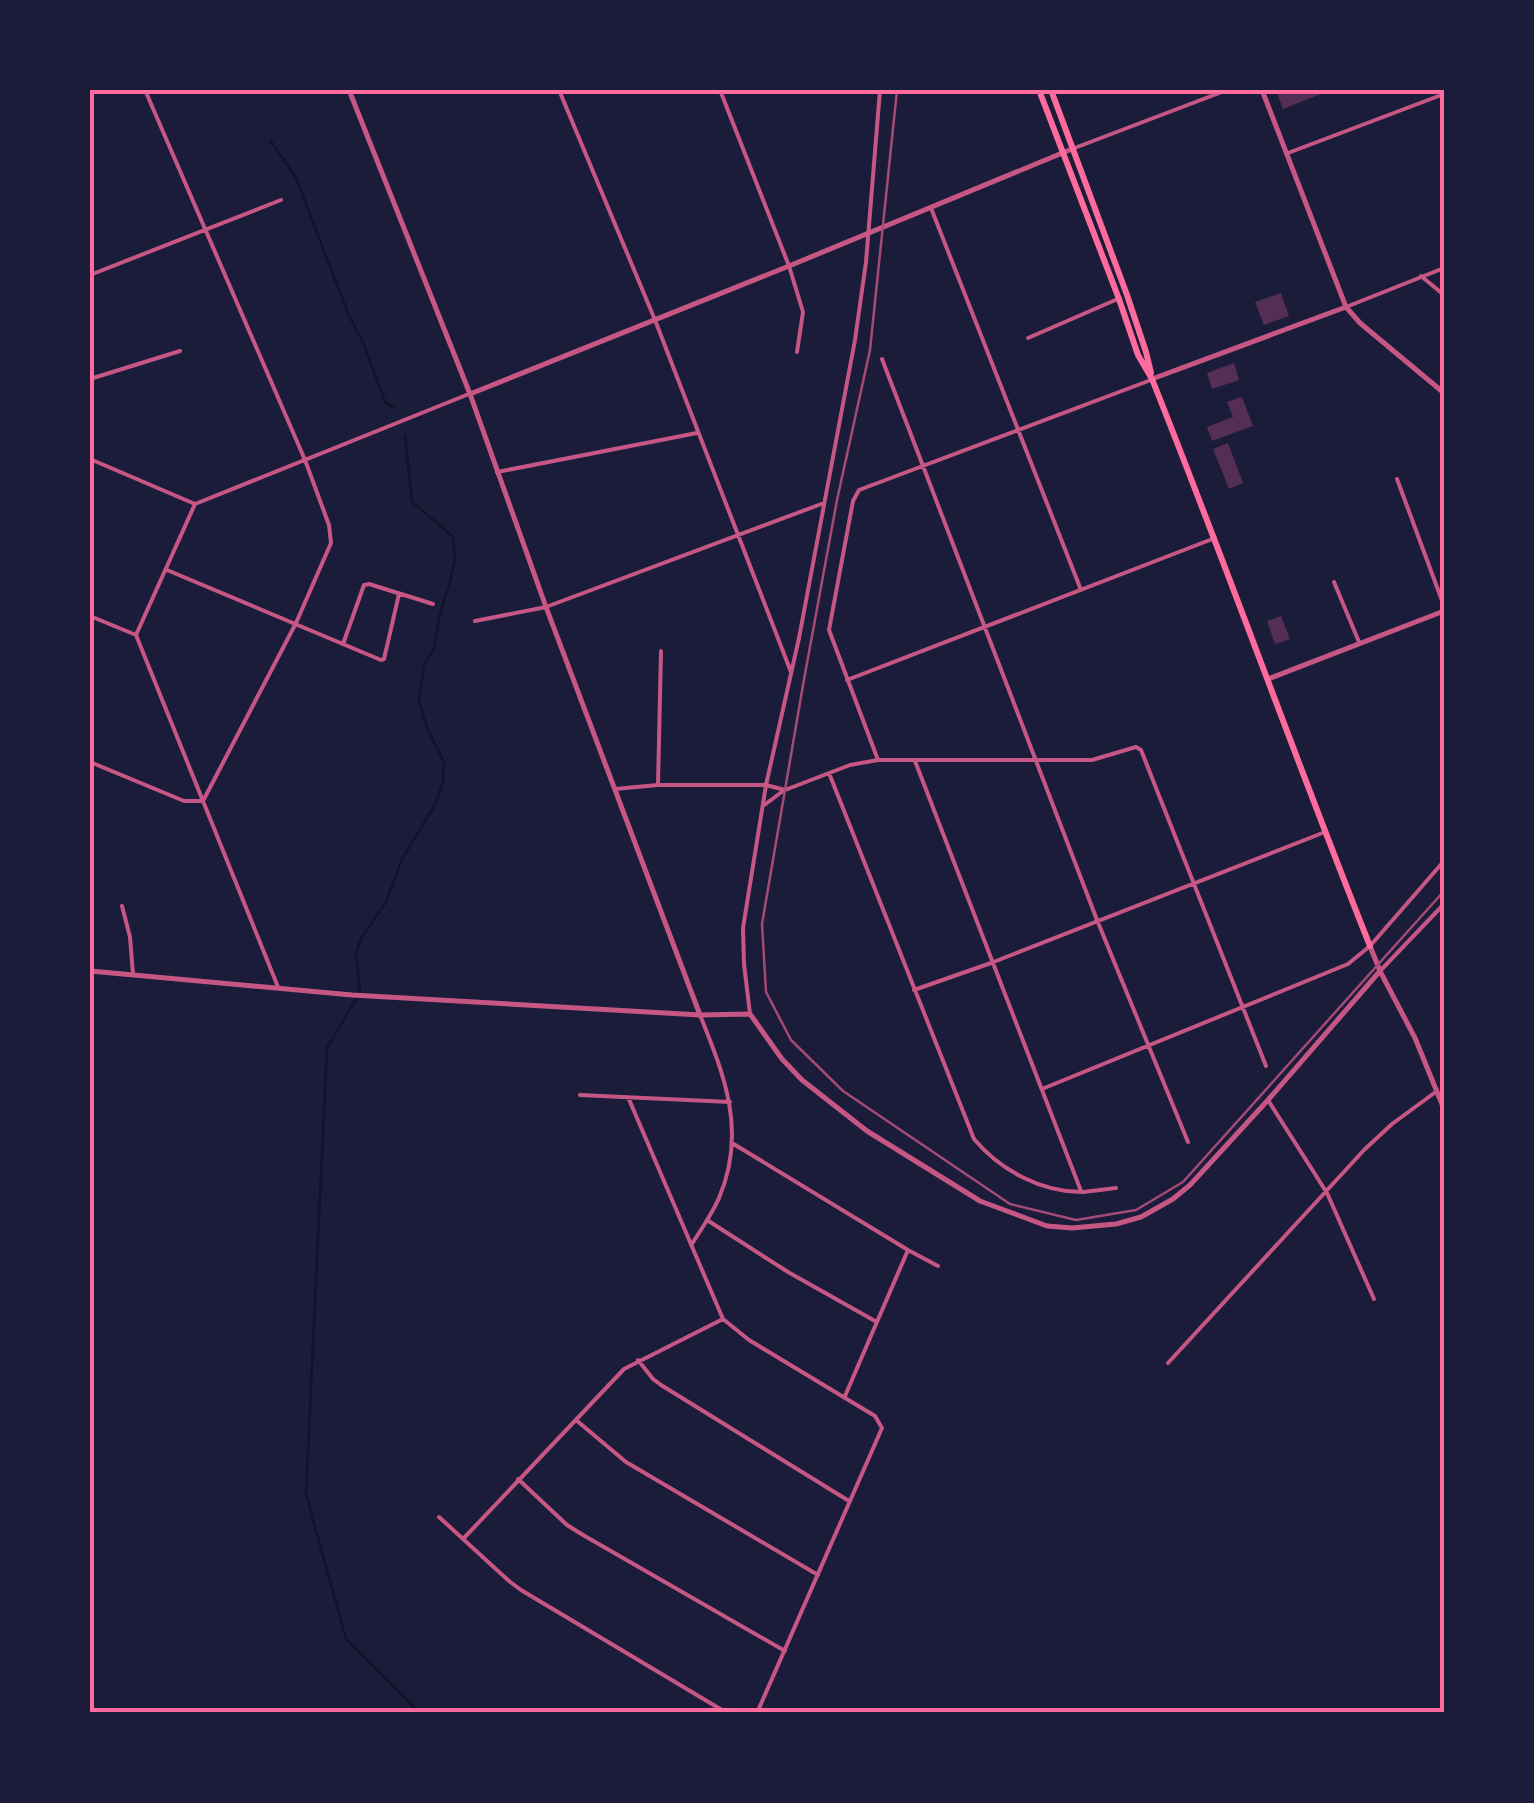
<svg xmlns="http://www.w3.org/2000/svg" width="1534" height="1803" font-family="'Archivo Narrow',sans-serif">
  <rect width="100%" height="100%" fill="#1b1b3a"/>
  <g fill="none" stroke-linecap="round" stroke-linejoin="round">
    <path stroke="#12122b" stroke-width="2.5" d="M270 140 296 178 349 316 363 342 385 402 394 408
      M405 435 412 502 448 532 453 538 454 546 455 558 450 582 440 614 434 648 424 666 419 701 428 730 444 762 443 782 436 803 402 859 386 902 361 939 356 953 360 992 327 1048 306 1494 346 1639 420 1713"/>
  </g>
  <path fill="#542f53" d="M1276 90H1331L1283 109Z
    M1281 293 1289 316 1264 325 1255 302Z
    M1234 363 1239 380 1212 389 1207 373Z
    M1242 397 1253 426 1212 441 1207 427 1233 417 1227 402Z
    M1228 443 1243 483 1229 489 1213 449Z
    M1281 616 1290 639 1275 644 1267 621Z"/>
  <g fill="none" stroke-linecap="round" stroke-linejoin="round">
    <path stroke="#c65784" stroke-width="4" d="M559 90 655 320 791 672
      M720 90 789 266 803 312 797 352
      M1072 149 1227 90
      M1288 153 1444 94
      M931 208 1081 590
      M90 275 281 200
      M1421 276 1444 295
      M1346 307 1444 268
      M1028 338 1120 298
      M882 359 1097 920 1188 1142
      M90 379 180 351
      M90 459 195 504 136 635
      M497 472 697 433
      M1397 479 1444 606
      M195 504 469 394
      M167 570 381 660 384 659 399 594
      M1334 582 1359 642
      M90 616 136 635 278 987
      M475 621 546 607 824 503
      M343 644 364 585 369 584 433 604
      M847 680 1215 538
      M878 760 829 630 853 501 859 490 1151 380
      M915 761 1081 1191
      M90 762 184 801H203L296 623 331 543 329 525 305 460 145 90
      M829 773 974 1139C1000 1170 1042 1193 1084 1192 1095 1191 1106 1189 1116 1188
      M658 785 661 651
      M615 789 658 785H766L785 790 850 765 878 760H1092L1136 747 1141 750 1266 1066
      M763 806 783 791
      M122 906 130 937 133 974
      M1380 971 1444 904
      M914 990 991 963 1325 832
      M750 1014 744 964 743 928 766 785 799 638 855 340 866 262 880 90
      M1042 1089 1348 964 1370 946 1444 861
      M580 1095 730 1102
      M628 1097 723 1319 749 1340 875 1416 882 1428 757 1713
      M1268 1100 1327 1193 1374 1299
      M732 1143 908 1250 938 1266
      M707 1220 788 1272 875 1321
      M691 1245C701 1230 712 1214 719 1198 747 1132 725 1077 700 1015
      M638 1360 653 1379 661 1385 849 1501
      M1168 1363 1364 1150 1392 1124 1437 1091
      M845 1396 908 1250
      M576 1420 626 1462 818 1575
      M518 1479 567 1525 583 1535 785 1651
      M439 1517 509 1581 521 1590 727 1713
      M463 1539 624 1369 723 1319"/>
    <path stroke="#c65784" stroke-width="5" d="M349 90 470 394 546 607 700 1015
      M1262 90 1346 307 1360 323 1444 393
      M1152 379 1346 307
      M470 394 789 266 1072 149
      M1268 679 1444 611
      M1370 946 1380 971 1415 1038 1444 1109
      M90 971 352 995 700 1015 750 1014 782 1059 802 1080 867 1131 980 1201 1047 1226 1072 1228 1116 1224 1141 1217 1173 1199 1190 1185 1268 1100 1380 971"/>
    <path stroke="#ff6b9d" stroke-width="6" d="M1039 90 1119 299 1138 355 1152 379C1227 567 1295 758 1370 946
      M1051 90 1127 295 1146 352 1151 373"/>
    <path stroke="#a44b75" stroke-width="2.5" d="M897 90 870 350 837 500 803 685 762 924 766 992 791 1040 843 1091 1010 1204 1076 1220 1136 1210 1183 1182 1444 891"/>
  </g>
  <rect width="1534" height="1803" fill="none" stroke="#1b1b3a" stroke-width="185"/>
  <rect x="92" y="92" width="1350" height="1618" fill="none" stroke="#ff6b9d" stroke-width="4"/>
</svg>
